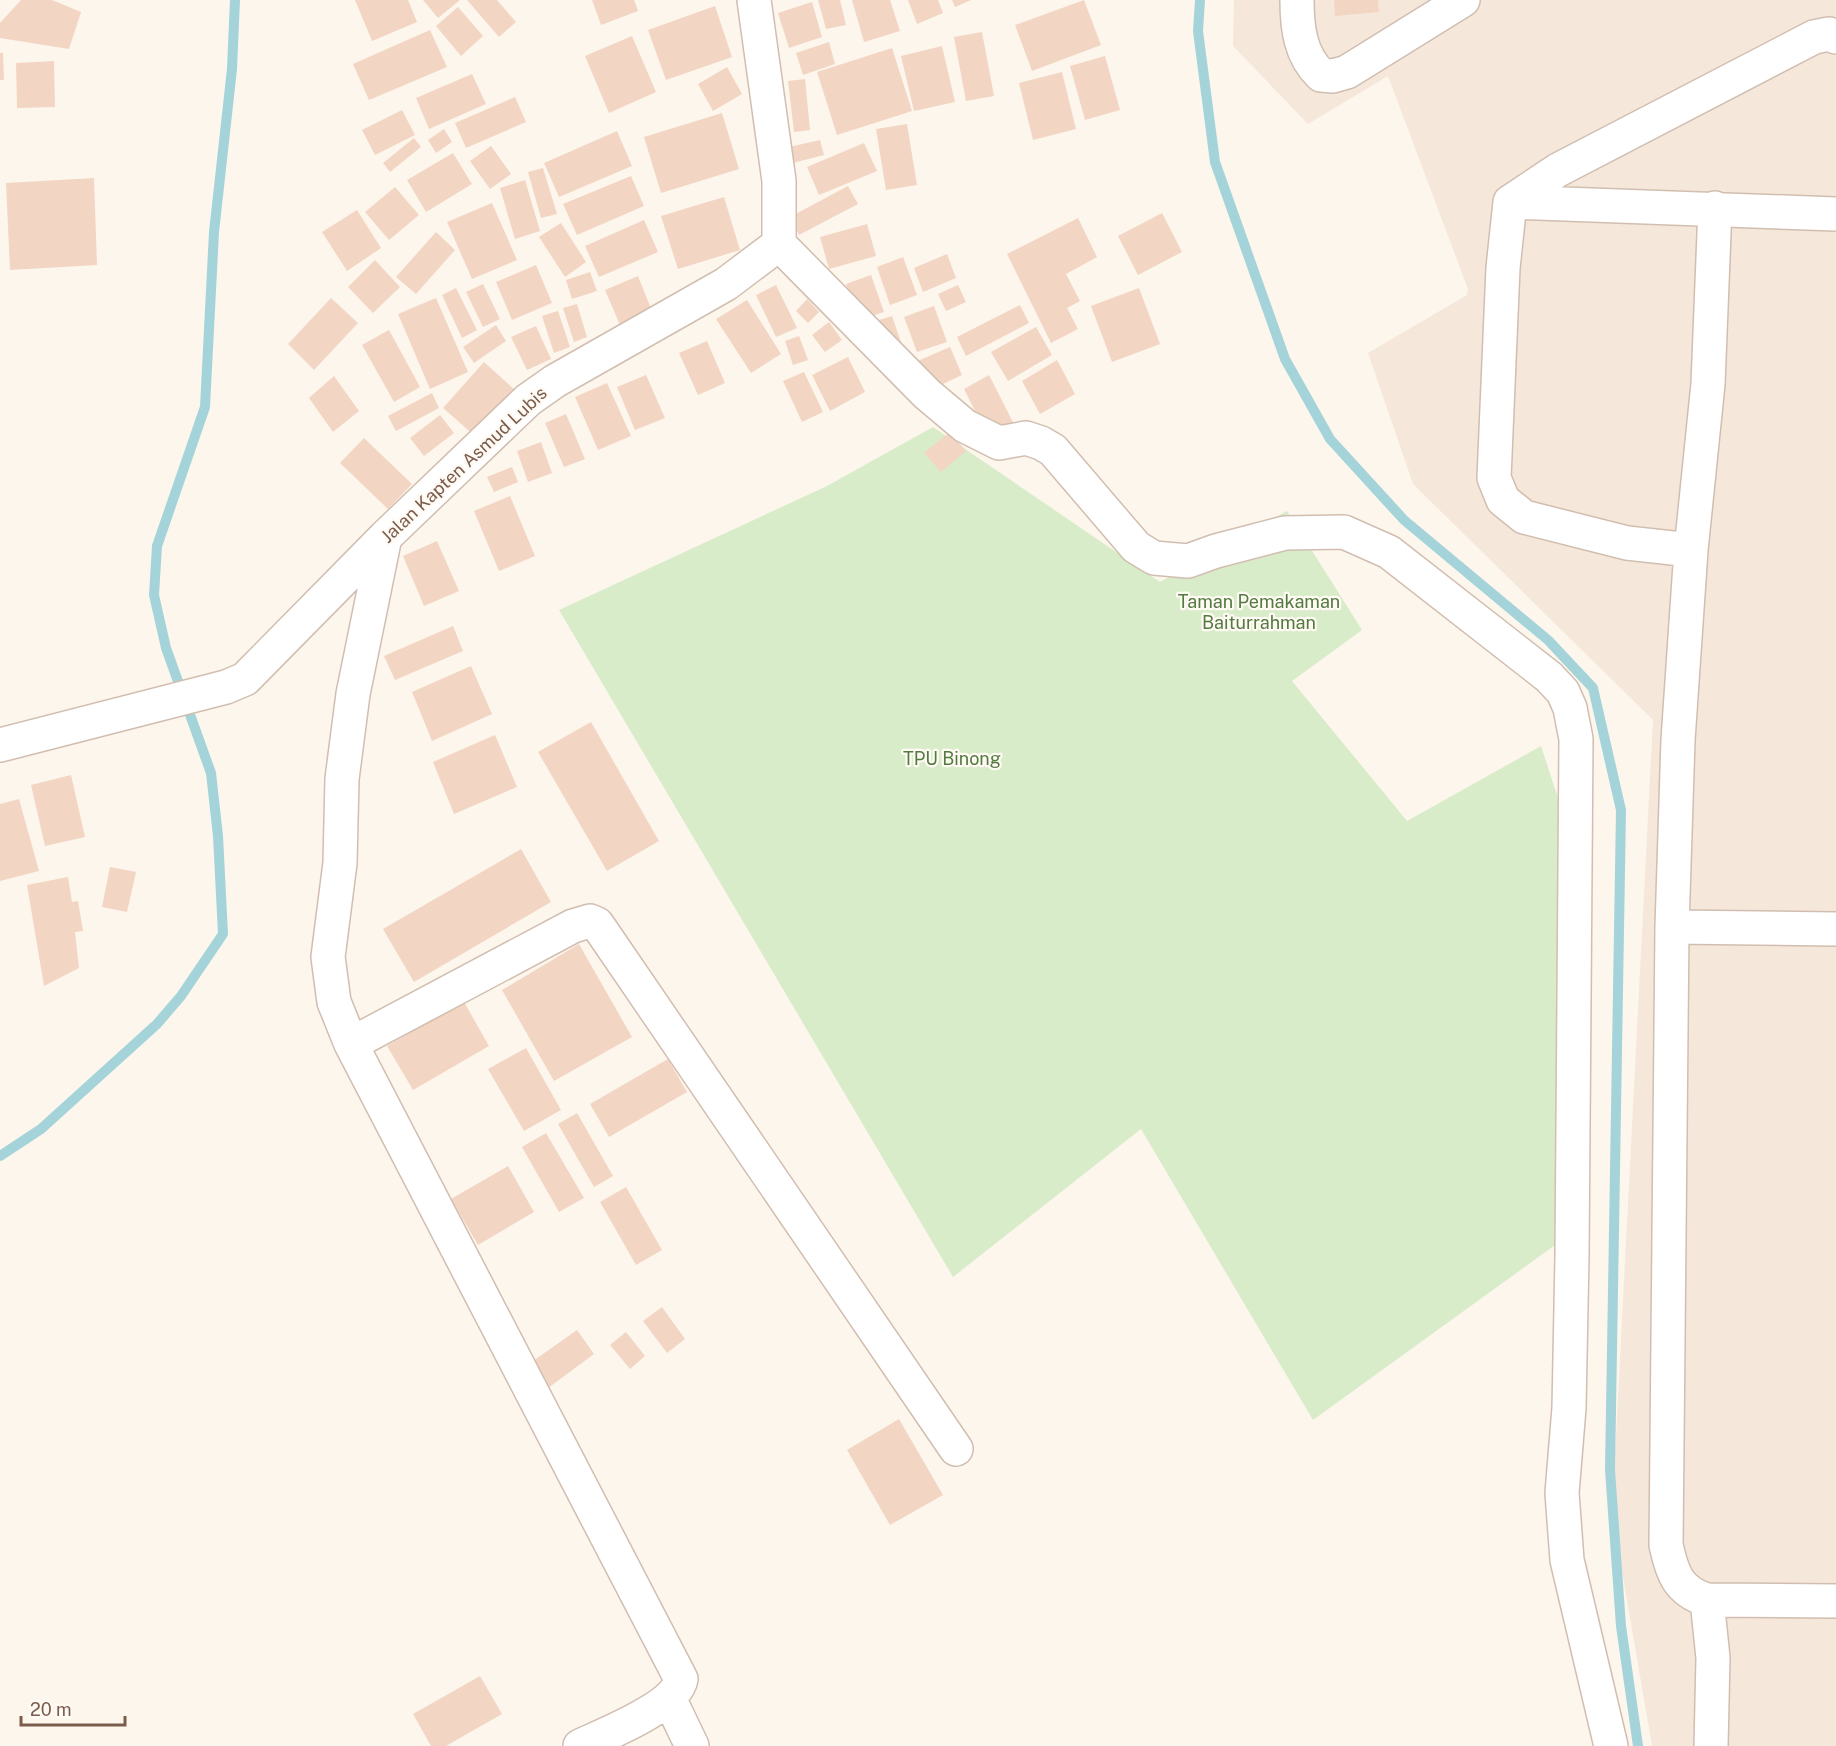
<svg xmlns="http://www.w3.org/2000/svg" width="1836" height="1746" font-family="'Public Sans',sans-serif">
  <rect width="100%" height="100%" fill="#fdf6ec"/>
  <path fill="#f5e8da" d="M1234 0H1836V1746H1652L1612 1513 1653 720 1413 484 1368 353 1467 295 1468 289 1388 76 1308 124 1233 46Z"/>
  <path fill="#d8ecc9" d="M933 427 1160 582 1287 511 1362 630 1292 681 1407 821 1541 746 1578 859 1562 1240 1313 1420 1141 1129 953 1277 559 610 827 486Z"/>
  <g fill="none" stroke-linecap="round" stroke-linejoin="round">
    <path stroke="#a5d3da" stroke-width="10" d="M1200 0 1198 31 1215 162 1285 359 1330 439 1404 520 1548 640 1593 688 1621 810 1610 1470 1621 1626 1638 1746
      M0 1156 41 1129 157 1024 181 996 223 934 218 836 211 773 166 648 154 595 157 546 205 407 214 232 232 69 235 0"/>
  </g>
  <path fill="#f3d5c3" d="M21 0H52L81 12 69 49 0 38V23Z
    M355 0H408L417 22 372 41Z
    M423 0H460L438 18Z
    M467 0H497L516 22 499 37Z
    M592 0H634L638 11 601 25Z
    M818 0H840L846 25 826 29Z
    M852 0H890L900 31 864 42Z
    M908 0H938L943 13 917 24Z
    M952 0H971L955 7Z
    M1084 0 1101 45 1032 71 1015 25Z
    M1334 0H1378L1379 12 1335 16Z
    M812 2 822 37 789 48 778 13Z
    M715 6 732 57 666 80 648 30Z
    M458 7 483 36 461 56 436 26Z
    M430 30 447 67 369 100 353 64Z
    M982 32 994 96 966 101 954 37Z
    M632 36 656 92 609 113 585 56Z
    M829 42 835 64 803 75 796 53Z
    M942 46 955 102 914 111 901 56Z
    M892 48 912 111 837 135 817 72Z
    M0 53H3L4 80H0Z
    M1105 56 1120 110 1085 120 1070 66Z
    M54 61 55 107 17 108 16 63Z
    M727 67 742 94 713 111 698 84Z
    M1062 72 1076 129 1033 140 1019 83Z
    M472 74 486 104 429 129 416 98Z
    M805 79 810 130 794 132 788 81Z
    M515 97 526 122 466 148 455 123Z
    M402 110 415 135 375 155 362 130Z
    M722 113 739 169 661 193 644 137Z
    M907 124 917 185 886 190 876 129Z
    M444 129 452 142 436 153 428 140Z
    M617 131 632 166 559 197 544 163Z
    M414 138 421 147 390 172 383 163Z
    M820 140 824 155 793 163 789 147Z
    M864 143 877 171 819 195 807 167Z
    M491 146 511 174 490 189 470 161Z
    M453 153 472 184 426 212 407 180Z
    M543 168 557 214 541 218 528 172Z
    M631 176 644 206 577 235 563 204Z
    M94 178 97 265 10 270 6 183Z
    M525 180 540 231 515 239 500 188Z
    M848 186 858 204 799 235 790 217Z
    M395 187 419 215 389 240 365 212Z
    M724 197 740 250 678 269 661 216Z
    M492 203 517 260 472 279 447 222Z
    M357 210 381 248 347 271 322 232Z
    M1162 213 1182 252 1138 275 1118 236Z
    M1078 218 1097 257 1066 274 1080 301 1067 308 1078 329 1051 343 1007 254Z
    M644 220 658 252 599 277 585 246Z
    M561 223 586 262 565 277 539 237Z
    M867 224 876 256 829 269 820 237Z
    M436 232 455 250 416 294 396 277Z
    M947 254 956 278 923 292 914 268Z
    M903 257 917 295 890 305 877 267Z
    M375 260 400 287 373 313 348 287Z
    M536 265 552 303 512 320 496 282Z
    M590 272 597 291 572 299 566 280Z
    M871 275 884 312 859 320 846 284Z
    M638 276 652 311 620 325 605 290Z
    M483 284 500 319 483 327 466 292Z
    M776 285 797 328 776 337 756 295Z
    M958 285 966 302 946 311 938 294Z
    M456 288 477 330 462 338 442 295Z
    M1139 288 1160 344 1112 362 1091 306Z
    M331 298 358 323 314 370 288 344Z
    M436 298 468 372 430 389 398 314Z
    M807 299 819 312 808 323 796 311Z
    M747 300 781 354 751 373 716 319Z
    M577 304 587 337 574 342 563 308Z
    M1020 305 1029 323 966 356 957 337Z
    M934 306 947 342 917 352 904 317Z
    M558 311 570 347 554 353 542 316Z
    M892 316 903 348 890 353 879 320Z
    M829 322 842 340 825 352 812 335Z
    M496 325 506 341 474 363 463 347Z
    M536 326 551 359 527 370 511 337Z
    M1036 327 1052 355 1008 381 991 352Z
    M389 330 420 387 394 402 362 345Z
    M799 336 808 360 793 365 785 341Z
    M707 341 725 383 698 395 679 353Z
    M950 347 962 375 926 392 913 363Z
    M848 357 865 392 830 411 812 375Z
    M1057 360 1075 394 1040 414 1022 381Z
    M484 362 516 391 475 436 443 408Z
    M804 372 823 412 802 422 783 381Z
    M646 375 665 418 635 430 617 387Z
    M989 375 1015 426 989 439 964 389Z
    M334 376 359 411 333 432 309 398Z
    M607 383 631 436 598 450 575 397Z
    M432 393 439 408 396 431 388 416Z
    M566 414 585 459 564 467 545 423Z
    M440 415 454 433 424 456 410 438Z
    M950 432 966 451 941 472 924 453Z
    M364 438 412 484 388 509 340 463Z
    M541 442 552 473 528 482 517 451Z
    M512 467 518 482 494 492 487 477Z
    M510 496 535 556 499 571 474 511Z
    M437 541 459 591 424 606 403 556Z
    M453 626 463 651 395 680 384 656Z
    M471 666 492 714 432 741 412 692Z
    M591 722 659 841 607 871 538 752Z
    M495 735 517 787 454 814 433 762Z
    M71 775 85 837 45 846 31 785Z
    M19 799 39 871 0 881V804Z
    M521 849 551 902 414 982 383 929Z
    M110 867 136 872 127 912 102 907Z
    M68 877 72 902 78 901 83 931 75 932 79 968 44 986 27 885Z
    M579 944 632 1037 554 1081 502 990Z
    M464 1002 489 1046 413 1090 387 1046Z
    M526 1048 561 1110 524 1131 488 1069Z
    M668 1059 687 1092 609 1137 590 1104Z
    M577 1113 613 1176 594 1187 558 1124Z
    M546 1133 584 1198 559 1212 522 1147Z
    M508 1166 534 1212 478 1245 451 1199Z
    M626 1187 662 1250 636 1265 600 1202Z
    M662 1307 685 1339 667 1353 643 1321Z
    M577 1330 594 1354 544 1391 526 1366Z
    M626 1332 645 1356 630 1369 610 1345Z
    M899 1419 943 1495 890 1525 847 1450Z
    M480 1676 502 1714 446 1746H431L413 1714Z"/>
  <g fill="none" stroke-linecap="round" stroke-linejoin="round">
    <g stroke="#d1beb0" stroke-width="36">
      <path id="minor" d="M1297 0C1297 28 1300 55 1321 75L1333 76 1347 72 1463 0
        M1510 202 1836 214
        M1715 208 1708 384 1691 550 1678 740 1672 927 1666 1545C1672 1573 1678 1591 1707 1600L1836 1601
        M779 244 927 394 965 426 999 443 1026 438 1041 443 1053 450 1136 547 1154 558 1188 561 1216 551 1285 533 1344 532 1389 552 1549 677 1563 692 1570 708 1576 739 1572 1256 1569 1408 1562 1493 1567 1560 1611 1746
        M385 537 353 694 342 779 340 863 328 957 334 1002 351 1044 681 1679C676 1707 606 1734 580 1746
        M1691 550 1627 543 1524 517 1503 500 1494 478 1503 268 1510 202 1558 170 1814 37 1829 34 1836 37
        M0 745 226 687 245 679 385 537 528 400 555 381 726 284 779 244V181L754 0
        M1672 927 1836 929
        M351 1044 573 926 590 921 597 924 956 1449
        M1707 1600 1713 1658 1711 1746
        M669 1698 692 1746"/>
    </g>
    <use href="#minor" stroke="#fff" stroke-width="33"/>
  </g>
  <g text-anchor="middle" stroke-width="4.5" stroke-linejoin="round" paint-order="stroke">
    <g font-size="18" fill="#7a5c4d" stroke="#fffaf3">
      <text transform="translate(464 465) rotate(-43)" y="6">Jalan Kapten Asmud Lubis</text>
    </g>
    <g font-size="18" fill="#537a41" stroke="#fffaf3">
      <text x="1259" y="608">Taman Pemakaman<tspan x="1259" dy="21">Baiturrahman</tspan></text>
      <text x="952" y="765">TPU Binong</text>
    </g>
  </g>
  <path d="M21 1716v9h104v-9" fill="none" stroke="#7a5c4d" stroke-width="3"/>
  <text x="30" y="1716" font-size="18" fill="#7a5c4d" stroke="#fffaf3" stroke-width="4.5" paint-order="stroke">20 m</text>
</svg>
